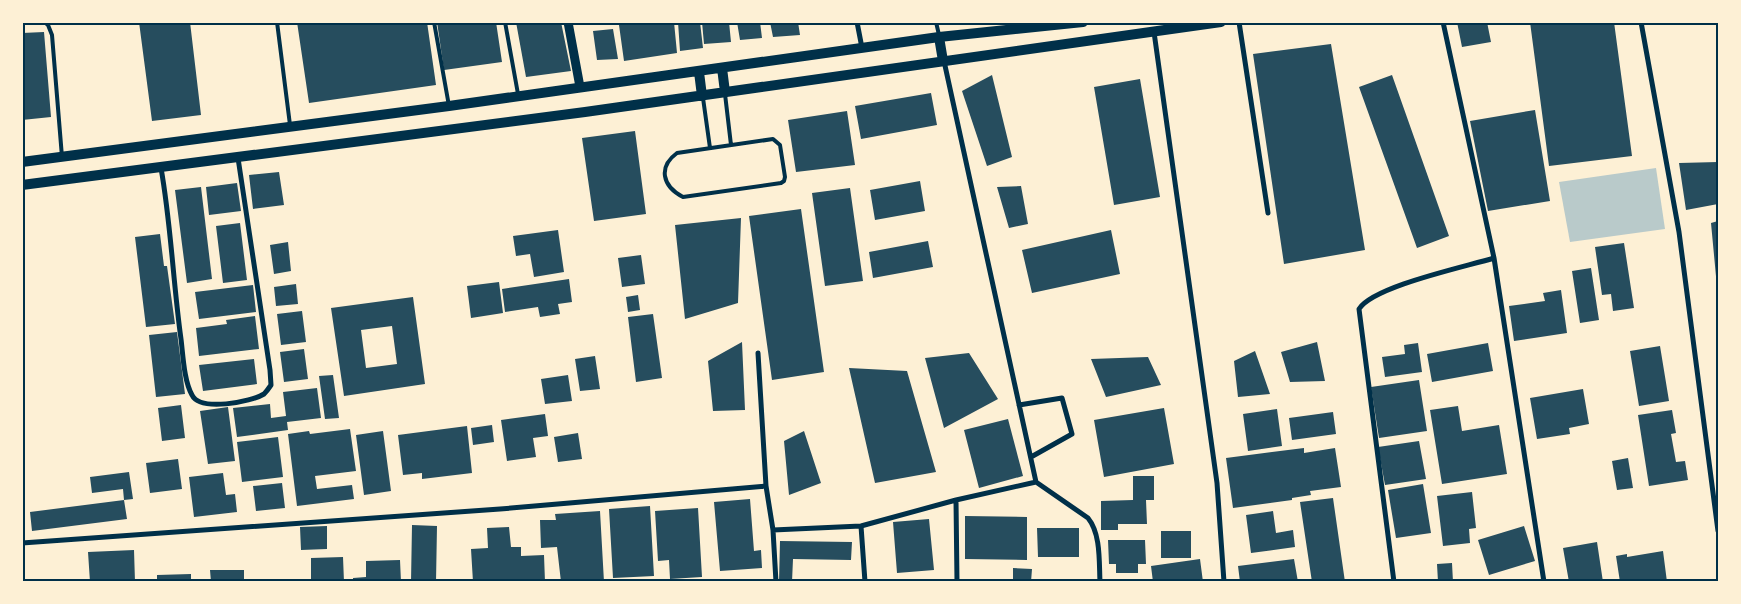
<svg xmlns="http://www.w3.org/2000/svg" width="1741" height="604" font-family="Arial,sans-serif">
  <rect width="100%" height="100%" fill="#fdf0d5"/>
  <path fill="#b9caca" d="M1656 168 1665 229 1570 242 1559 182Z"/>
  <path fill="#264d5e" fill-rule="evenodd" d="M139 22H190L201 115 152 121Z
    M297 22H427L436 85 309 103Z
    M437 22H496L502 62 444 70Z
    M516 22H561L571 71 526 77Z
    M632 22H674L677 53 624 61 619 25Z
    M678 22H700L703 48 680 51Z
    M702 22H729L731 42 704 44Z
    M737 22H760L762 38 740 40Z
    M770 22H798L800 35 773 37Z
    M1457 22H1487L1491 42 1462 47Z
    M1530 22H1614L1632 156 1549 166Z
    M613 29 618 59 597 60 593 31Z
    M44 32 51 117 22 120V33Z
    M1331 44 1365 250 1284 264 1253 54Z
    M992 75 1012 157 987 166 962 91Z
    M1392 75 1449 236 1417 248 1359 87Z
    M1140 79 1160 197 1114 205 1094 87Z
    M931 93 937 125 861 139 855 106Z
    M1535 110 1550 201 1488 211 1470 121Z
    M847 111 855 165 796 172 788 120Z
    M635 131 646 214 594 221 582 138Z
    M1718 162V204L1686 210 1679 163Z
    M279 172 284 205 253 209 249 175Z
    M920 181 925 211 875 220 870 190Z
    M237 183 241 211 209 215 206 187Z
    M1021 186 1028 224 1009 228 997 187Z
    M201 187 212 279 187 283 175 190Z
    M850 188 863 281 825 286 812 193Z
    M801 209 824 372 772 380 749 216Z
    M741 218 738 303 685 319 675 225Z
    M1718 221V286L1717 287 1711 223Z
    M240 223 247 280 223 283 216 226Z
    M558 230 564 272 534 277 530 254 516 256 513 236Z
    M1111 230 1120 274 1032 293 1022 250Z
    M160 234 164 266H167L175 324 146 327 135 237Z
    M928 241 933 267 873 278 869 252Z
    M288 242 291 271 274 274 270 245Z
    M1624 243 1634 308 1613 311 1611 294 1602 295 1595 247Z
    M641 255 645 284 622 287 618 258Z
    M1591 268 1599 320 1580 323 1572 271Z
    M569 279 572 302 558 304 560 314 540 317 538 307 505 312 502 289Z
    M499 282 503 313 471 318 467 286Z
    M296 284 298 304 276 306 274 287Z
    M253 285 256 312 199 319 195 292Z
    M1561 290 1567 333 1514 341 1509 306 1545 301 1543 293Z
    M638 295 640 310 628 312 626 297Z
    M413 297 425 384 344 396 331 308ZM392 326 397 364 366 368 361 330Z
    M302 311 306 342 281 345 277 314Z
    M653 314 662 378 636 382 628 317Z
    M255 316 259 349 199 356 196 328 227 324 226 320Z
    M177 332 185 394 156 397 149 335Z
    M742 342 745 410 713 411 708 361Z
    M1317 342 1325 381 1290 382 1281 352Z
    M1418 343 1422 372 1385 377 1382 357 1405 354 1404 345Z
    M1488 343 1493 371 1432 382 1427 354Z
    M1660 346 1669 401 1639 406 1630 351Z
    M304 349 308 379 284 382 280 352Z
    M1255 351 1270 394 1238 397 1234 361Z
    M969 353 998 399 944 428 925 358Z
    M595 356 600 389 580 391 575 359Z
    M1148 357 1161 385 1106 397 1091 359Z
    M254 359 257 384 203 391 199 365Z
    M849 368 907 371 936 472 875 483Z
    M333 375 339 418 325 419 319 376Z
    M568 375 572 401 545 404 541 379Z
    M1419 380 1427 431 1379 438 1371 387Z
    M317 388 321 418 287 422 288 430 237 437 233 408 270 404 271 418 286 416 283 392Z
    M1583 389 1589 424 1569 428 1570 434 1537 439 1530 398Z
    M181 405 185 438 162 441 158 408Z
    M1458 406 1462 431 1499 425 1507 474 1442 484 1430 410Z
    M228 407 235 461 208 464 200 411Z
    M1164 408 1174 464 1104 477 1094 420Z
    M1277 409 1282 446 1248 451 1243 414Z
    M1672 410 1676 433 1671 434 1676 462 1685 461 1688 480 1649 486 1638 415Z
    M1333 412 1336 434 1292 440 1289 418Z
    M545 414 548 436 533 438 536 457 507 461 501 420Z
    M1008 419 1023 476 979 488 964 430Z
    M492 425 494 442 473 445 471 428Z
    M467 426 472 473 422 479V473L403 475 398 435Z
    M350 429 356 471 315 476 317 489 352 485 354 499 297 506 288 434 309 431 310 434Z
    M383 431 391 491 364 495 356 435Z
    M804 431 821 483 789 495 784 441Z
    M578 433 582 459 558 462 554 437Z
    M278 437 283 477 242 482 237 442Z
    M1419 441 1426 479 1385 485 1378 447Z
    M1304 448V453L1335 448 1341 487 1310 491 1311 495 1292 498V500L1233 508 1226 458Z
    M1628 458 1633 488 1617 490 1612 461Z
    M178 459 182 489 150 493 146 463Z
    M129 472 133 499 124 500 123 489 92 493 90 477Z
    M223 473 226 495 235 494 237 512 194 517 189 477Z
    M1133 476H1154V500H1146L1147 524H1118V530H1101V501L1133 500Z
    M282 483 285 508 256 511 253 486Z
    M1423 484 1431 533 1396 538 1388 490Z
    M1472 492 1476 528 1469 529 1470 543 1443 546 1437 496Z
    M1333 498 1345 582H1312L1300 502Z
    M750 499 754 551 761 550 762 568 720 571 714 502Z
    M124 500 127 519 32 531 30 512Z
    M650 506 654 576 613 578 609 509Z
    M698 508 702 577 670 579 669 560 658 561 655 511Z
    M600 511 604 582H561L557 547 541 548 540 520H556L555 514Z
    M1273 511 1276 533 1293 530 1295 547 1251 553 1246 515Z
    M965 516 1027 517V560L965 559Z
    M929 519 934 570 897 573 893 522Z
    M412 525 437 526 436 582H411Z
    M327 526V549L301 550 300 527Z
    M1524 526 1535 561 1489 575 1478 540Z
    M509 527 511 547H521V556L544 555 545 582H473L471 549 488 548 487 528Z
    M1037 528H1079V557H1038Z
    M1161 531H1191V558H1161Z
    M1108 540H1145L1146 564H1138V573H1116V564H1109Z
    M780 541 852 542 851 560 793 559 792 582H779Z
    M1597 542 1603 582H1569L1563 548Z
    M134 550 135 582H90L88 552Z
    M1663 551 1667 582H1620L1616 556 1627 554V557Z
    M343 557 344 582H311V558Z
    M1200 559 1203 582H1153L1151 566Z
    M1294 559 1298 582H1240L1238 566Z
    M400 560 401 582H353V578L366 577V561Z
    M1452 563 1453 582H1438L1437 564Z
    M1013 568 1032 569 1031 582H1013Z
    M210 570H244V582H211Z
    M191 574V582H157V575Z"/>
  <g fill="none" stroke-linecap="round" stroke-linejoin="round">
    <path stroke="#003049" stroke-width="4" d="M44 22 48 25 52 35 62 157
      M277 22 290 125
      M434 22 449 106
      M505 22 518 94
      M936 22 939 35
      M725 94 731 145
      M703 98 710 148
      M773 139 780 145 785 177 784 181 781 183 683 197C662 186 658 167 677 153Z"/>
    <path stroke="#003049" stroke-width="5" d="M857 22 862 48
      M1239 22 1268 213
      M1443 22 1494 258 1544 582
      M1641 22 1679 232 1718 531
      M1154 32 1217 483 1224 582
      M944 61 1036 482
      M161 168C171 224 173 282 181 339 183 355 184 381 192 395 200 412 251 402 264 394 266 392 269 388 271 385L270 370 238 158
      M758 353 766 486
      M1019 405 1062 398 1072 434 1031 457
      M1036 482 1088 518C1101 534 1099 562 1100 582
      M956 500 957 582
      M861 526 865 582
      M773 530 776 582
      M22 543 500 509 766 486 773 530 861 526 956 500 1036 482
      M1394 582 1359 309C1374 286 1465 267 1494 258"/>
    <path stroke="#003049" stroke-width="9" d="M568 22 580 87"/>
    <path stroke="#003049" stroke-width="10" d="M939 37 943 61
      M722 68 725 92
      M699 72 702 96
      M22 162 449 106 939 37 1083 22
      M22 185 585 112 1221 22"/>
  </g>
  <rect width="1741" height="604" fill="none" stroke="#fdf0d5" stroke-width="48"/>
  <rect x="24" y="24" width="1693" height="556" fill="none" stroke="#003049" stroke-width="2"/>
</svg>
